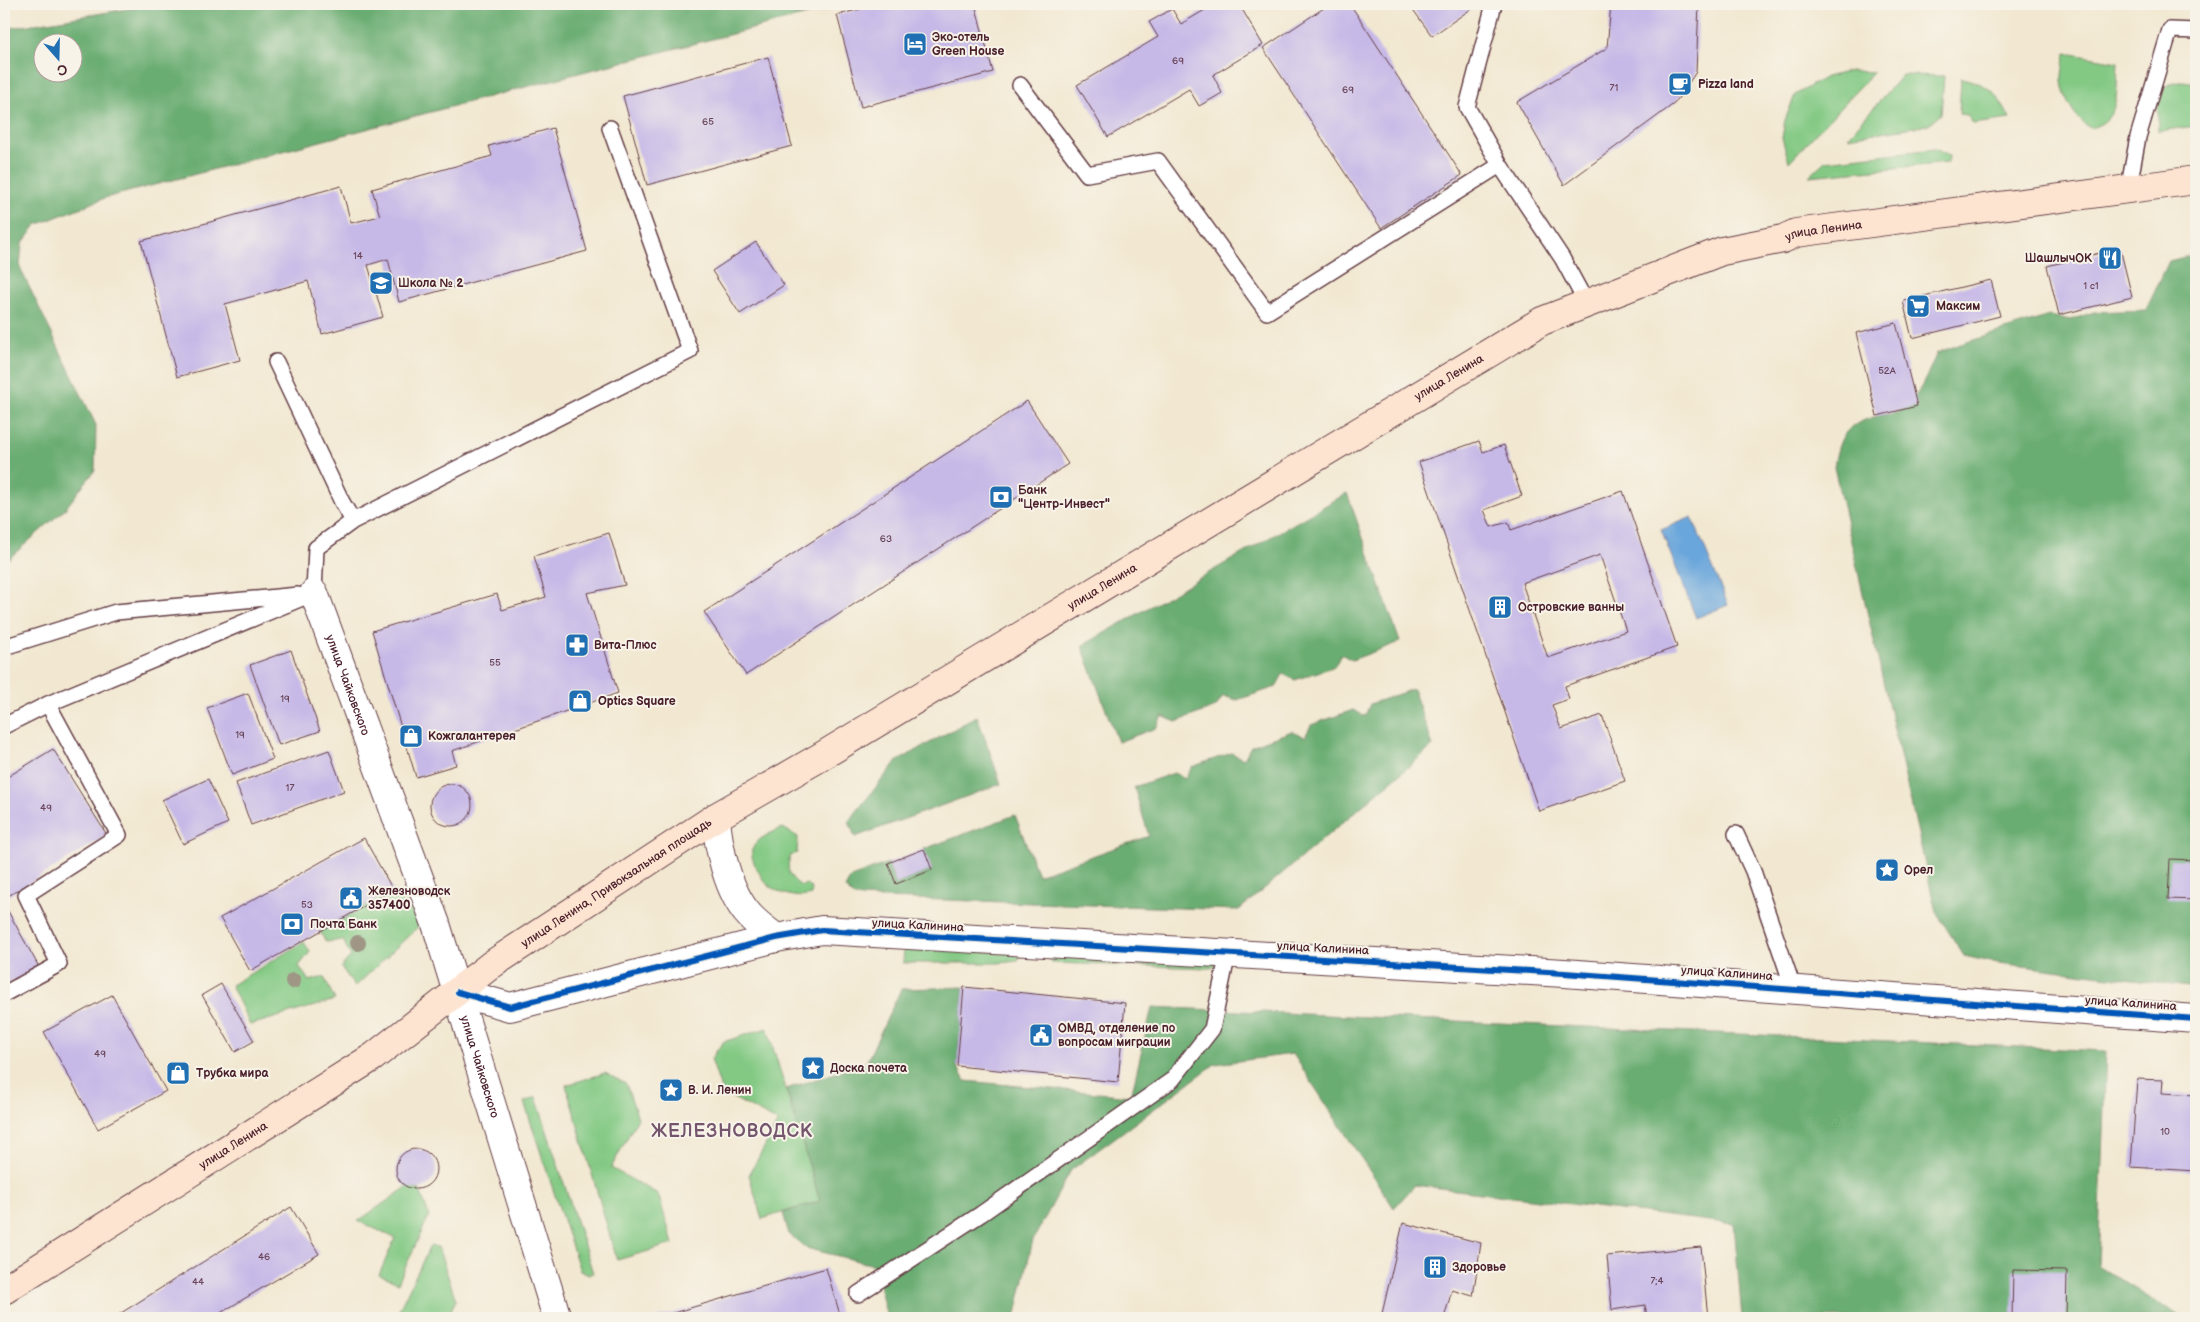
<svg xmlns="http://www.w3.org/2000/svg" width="2200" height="1322" font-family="'Balsamiq Sans',sans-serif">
  <rect width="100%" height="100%" fill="#f7f3e8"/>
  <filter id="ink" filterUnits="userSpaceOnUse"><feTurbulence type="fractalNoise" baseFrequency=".02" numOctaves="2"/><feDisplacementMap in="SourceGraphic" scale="10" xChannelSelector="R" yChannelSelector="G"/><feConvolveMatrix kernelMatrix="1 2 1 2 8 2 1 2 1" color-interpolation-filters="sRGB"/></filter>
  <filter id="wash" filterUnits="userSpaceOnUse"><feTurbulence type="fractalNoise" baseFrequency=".0096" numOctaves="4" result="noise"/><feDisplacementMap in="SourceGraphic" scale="20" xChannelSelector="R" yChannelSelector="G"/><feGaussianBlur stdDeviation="1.12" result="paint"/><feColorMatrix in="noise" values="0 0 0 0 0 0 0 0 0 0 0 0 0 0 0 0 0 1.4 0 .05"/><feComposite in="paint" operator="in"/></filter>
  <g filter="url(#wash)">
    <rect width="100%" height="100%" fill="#f2e8d1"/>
    <path fill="#83c984" stroke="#667458" d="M2066 53 2118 62C2116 88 2122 121 2090 128 2075 118 2064 100 2062 81 2061 73 2065 62 2066 53Z
      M1851 71 1874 72 1789 162 1782 138 1785 120 1795 95 1826 77Z
      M1902 75 1944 76 1941 114 1928 125 1848 137Z
      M1961 78C1988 83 1998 94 2010 119L1973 124 1968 115 1959 114Z
      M2183 81 2196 83V126L2158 131V97L2167 85Z
      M1935 149 1949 156 1948 163 1809 176 1825 161Z
      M783 828 798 837 797 853 790 856C786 871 789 877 801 886L807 884 812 889 811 895C797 900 775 893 765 882 761 877 758 870 755 865 753 860 751 855 752 850 756 838 773 832 783 828Z
      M393 890 422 923 355 987 341 967 351 956 343 940 326 942 320 932Z
      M304 942 310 952 299 966 309 981 324 977 335 1000 250 1025 231 985Z
      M904 946 1016 953 1021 956 1017 961 999 963H903Z
      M1048 957 1220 962 1210 968 1052 963Z
      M767 1028 820 1201 762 1219 749 1175 778 1122 722 1092 711 1059 723 1042Z
      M605 1073 626 1084 638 1118 611 1168 658 1194 673 1244 617 1260 566 1085Z
      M536 1097 593 1273 589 1274 580 1271 524 1102Z
      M407 1187 420 1190 429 1216 398 1283 379 1275 395 1238 358 1221Z
      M430 1246 438 1247 456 1300 447 1318H395Z"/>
    <path fill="#6aad72" stroke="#5a664e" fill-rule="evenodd" d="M158 4H850L575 74 105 198 36 225 22 244 20 268 96 425 95 470 65 509 4 563V29ZM42 42H72V72H42Z
      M2196 254V988L1991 962 1964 956 1936 912 1834 467C1839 436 1845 425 1877 416 1884 414 1894 415 1900 411 1920 398 1927 374 1937 353L1958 345 2049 316 2071 320 2094 312 2146 310 2169 261Z
      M1347 493 1400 642 1352 660 1341 654 1335 666 1295 680 1283 674 1276 687 1237 700 1223 696 1216 707 1176 722 1162 716 1156 728 1118 742 1082 646Z
      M1413 689 1433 746 1239 910 854 897 845 888 851 877 888 863 896 884 932 870 924 849 1015 815 1038 875 1149 836 1134 787 1174 773 1185 779 1192 767 1231 753 1244 759 1251 746 1292 731 1305 737 1311 725 1353 710 1365 716 1370 704Z
      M977 716 1001 784 855 837 849 821 896 762Z
      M964 987 957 1066 965 1081 1131 1096 1152 1007 2106 1051 2098 1266 2182 1318H1742L1734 1224 1415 1185 1394 1208 1293 1054 1215 1064 1071 1170 1033 1240 1015 1318H887L874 1265 806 1248 789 1234 783 1213 820 1201 786 1089 866 1063 901 989Z"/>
    <path fill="#69a6db" stroke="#5a6283" d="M1692 517 1728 605 1696 618 1661 530Z"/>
    <g id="blocks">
      <path fill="#c6b8e7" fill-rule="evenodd" d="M881 4H975L993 72 861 107 837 15Z
        M1215 4H1239L1263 45 1213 75 1222 93 1212 99 1199 106 1189 89 1108 137 1077 85 1158 37 1149 22 1172 9 1181 24Z
        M1330 4H1350L1462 175 1381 228 1263 48Z
        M1409 4H1471L1474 7 1432 36Z
        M1611 4H1699L1696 72 1675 103 1564 185 1517 102 1607 48Z
        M768 57 792 146 647 185 623 96Z
        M553 128 587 251 399 302 388 259 368 265 383 317 322 334 308 281 225 304 240 360 177 377 141 241 341 186 351 223 380 216 372 189 492 156 489 146Z
        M756 242 784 285 740 314 712 271Z
        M2120 248 2132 297 2059 315 2047 266Z
        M1991 280 2000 316 1912 338 1903 301Z
        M1896 323 1917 406 1877 416 1856 333Z
        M1027 401 1068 464 746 675 704 612Z
        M1479 441 1483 452 1504 445 1522 496 1484 510 1491 527 1508 522 1511 530 1623 491 1677 647 1565 686 1569 699 1552 705 1561 729 1602 715 1625 781 1539 811 1419 462ZM1600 555 1626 631 1548 658 1522 583Z
        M609 533 625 585 587 593 618 693 452 751 456 765 416 777 372 631 497 594 502 610 546 597 534 556Z
        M291 650 320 731 279 745 250 665Z
        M248 693 273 759 232 775 207 708Z
        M53 749 107 835 5 898 4 895V779Z
        M329 750 344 791 251 825 236 783Z
        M208 779 228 823 183 844 162 800Z
        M430 805a21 21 0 1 1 42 0a21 21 0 1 1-42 0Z
        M364 838 393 890 250 971 220 918Z
        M924 849 932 870 896 884 888 863Z
        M2170 859 2196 860V900L2168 899Z
        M4 904 39 967 4 986Z
        M221 984 254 1041 235 1052 202 995Z
        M964 987 1125 1003 1118 1082 957 1066Z
        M112 995 166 1091 98 1129 44 1032Z
        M2137 1079 2163 1080 2162 1093 2196 1095V1171L2131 1167Z
        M396 1169a20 20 0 1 1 40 0a20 20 0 1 1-40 0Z
        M291 1207 319 1254 212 1318H113Z
        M1403 1223 1481 1243 1473 1296 1452 1290 1444 1318H1381Z
        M1701 1247 1708 1318H1647L1645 1305 1612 1310 1607 1256Z
        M826 1268 841 1318H656Z
        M2013 1270 2067 1271 2066 1318H2012Z"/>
    </g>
  </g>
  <g filter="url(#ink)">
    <use href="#blocks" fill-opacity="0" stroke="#633d44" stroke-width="1"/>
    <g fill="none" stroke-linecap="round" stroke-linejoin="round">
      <g stroke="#633d44" stroke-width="18">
        <path id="service" d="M1494 4 1467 107 1500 165 1562 258 1587 304
          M1020 85 1087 174 1158 161 1267 312 1500 165
          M2128 191 2138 137 2170 30 2196 31
          M276 362 342 502 353 521 316 548 314 593
          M353 521 690 351 610 128
          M4 647 116 612 298 595
          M4 726 48 704 314 593
          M1736 834 1753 871 1794 990
          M4 994 59 964 26 895 119 835 48 704
          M858 1294 981 1214 1172 1080 1212 1029 1228 953"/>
      </g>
      <g stroke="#633d44" stroke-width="30">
        <g id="minor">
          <path id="s1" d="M314 593 436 924 557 1318"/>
          <path d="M716 817C718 847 728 892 749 915 757 924 767 931 776 938"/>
          <path d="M458 992 510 1007 776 938 822 930 1564 973 2196 1019"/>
        </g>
      </g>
      <g stroke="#633d44" stroke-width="30">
        <g id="secondary">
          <path id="s2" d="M4 1290 373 1057 491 965 716 817 817 759 1542 321 1722 251 1783 239 1796 233 2196 180"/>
        </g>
      </g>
      <use href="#service" stroke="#fff" stroke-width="15"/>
      <use href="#minor" stroke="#fff" stroke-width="28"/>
      <use href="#secondary" stroke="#fde4d1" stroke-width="28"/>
      <g stroke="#f7f3e8" stroke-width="9">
        <path id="cycleway" d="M458 992 510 1007 776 938 822 930 1564 973 2196 1019"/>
      </g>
      <use href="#cycleway" stroke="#0057b8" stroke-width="6"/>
    </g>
    <g fill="#9f9685">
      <circle cx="358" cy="943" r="8"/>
      <circle cx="293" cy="981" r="8"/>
    </g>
  </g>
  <defs>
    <g id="hotel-square" transform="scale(1.25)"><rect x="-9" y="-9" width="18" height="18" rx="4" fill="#1f6fb2" stroke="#f7f3e8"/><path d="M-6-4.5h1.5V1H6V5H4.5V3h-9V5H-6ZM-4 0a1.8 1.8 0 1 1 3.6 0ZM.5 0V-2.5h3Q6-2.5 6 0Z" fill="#fff"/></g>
    <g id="cafe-square" transform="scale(1.25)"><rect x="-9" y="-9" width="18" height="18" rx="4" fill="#1f6fb2" stroke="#f7f3e8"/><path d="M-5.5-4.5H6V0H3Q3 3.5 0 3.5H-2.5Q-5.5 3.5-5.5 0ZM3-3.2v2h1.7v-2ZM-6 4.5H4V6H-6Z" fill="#fff"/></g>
    <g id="restaurant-square" transform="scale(1.25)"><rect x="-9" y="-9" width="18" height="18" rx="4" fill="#1f6fb2" stroke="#f7f3e8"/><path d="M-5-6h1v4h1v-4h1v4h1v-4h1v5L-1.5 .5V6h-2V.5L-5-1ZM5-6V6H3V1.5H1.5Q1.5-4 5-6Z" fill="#fff"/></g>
    <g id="school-square" transform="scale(1.25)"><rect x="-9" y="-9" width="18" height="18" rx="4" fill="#1f6fb2" stroke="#f7f3e8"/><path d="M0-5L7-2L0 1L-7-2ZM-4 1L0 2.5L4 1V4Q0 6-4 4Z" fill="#fff"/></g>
    <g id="supermarket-square" transform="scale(1.25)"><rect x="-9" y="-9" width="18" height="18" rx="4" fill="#1f6fb2" stroke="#f7f3e8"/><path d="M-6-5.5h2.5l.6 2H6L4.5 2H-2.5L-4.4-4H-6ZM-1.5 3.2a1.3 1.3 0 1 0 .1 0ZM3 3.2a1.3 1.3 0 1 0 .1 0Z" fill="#fff"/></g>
    <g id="bank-square" transform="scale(1.25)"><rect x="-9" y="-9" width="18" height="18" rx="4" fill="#1f6fb2" stroke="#f7f3e8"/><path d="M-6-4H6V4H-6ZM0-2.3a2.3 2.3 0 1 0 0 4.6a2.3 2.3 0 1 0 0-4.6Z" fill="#fff"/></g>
    <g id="building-square" transform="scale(1.25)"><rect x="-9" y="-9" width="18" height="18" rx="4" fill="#1f6fb2" stroke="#f7f3e8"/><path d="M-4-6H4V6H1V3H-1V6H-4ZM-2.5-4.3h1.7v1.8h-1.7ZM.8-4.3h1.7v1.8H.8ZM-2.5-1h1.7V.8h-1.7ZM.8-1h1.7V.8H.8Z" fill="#fff"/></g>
    <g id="pharmacy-square" transform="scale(1.25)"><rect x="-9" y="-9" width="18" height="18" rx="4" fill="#1f6fb2" stroke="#f7f3e8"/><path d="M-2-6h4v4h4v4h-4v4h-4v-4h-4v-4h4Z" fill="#fff"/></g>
    <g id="shop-square" transform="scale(1.25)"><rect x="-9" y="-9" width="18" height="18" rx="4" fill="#1f6fb2" stroke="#f7f3e8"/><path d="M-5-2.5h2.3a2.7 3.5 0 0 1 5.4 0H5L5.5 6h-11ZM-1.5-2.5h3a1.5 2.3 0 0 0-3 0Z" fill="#fff"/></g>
    <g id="sight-square" transform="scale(1.25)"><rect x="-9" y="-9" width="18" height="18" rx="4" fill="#1f6fb2" stroke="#f7f3e8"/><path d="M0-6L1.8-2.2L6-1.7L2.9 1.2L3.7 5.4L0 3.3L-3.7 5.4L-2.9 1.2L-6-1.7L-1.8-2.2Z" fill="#fff"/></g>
    <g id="civic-square" transform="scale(1.25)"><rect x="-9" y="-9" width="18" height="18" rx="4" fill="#1f6fb2" stroke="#f7f3e8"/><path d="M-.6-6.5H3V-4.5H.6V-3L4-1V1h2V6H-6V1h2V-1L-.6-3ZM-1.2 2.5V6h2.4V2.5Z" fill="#fff"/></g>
  </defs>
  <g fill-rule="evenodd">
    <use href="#hotel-square" x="915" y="44"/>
    <use href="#cafe-square" x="1680" y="84"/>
    <use href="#restaurant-square" x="2110" y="258"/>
    <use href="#school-square" x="381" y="283"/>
    <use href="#supermarket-square" x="1918" y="306"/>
    <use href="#bank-square" x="1001" y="497"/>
    <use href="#building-square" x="1500" y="607"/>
    <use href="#pharmacy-square" x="577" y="645"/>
    <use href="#shop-square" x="580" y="701"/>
    <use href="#shop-square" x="411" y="736"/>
    <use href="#sight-square" x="1887" y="870"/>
    <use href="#civic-square" x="351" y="898"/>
    <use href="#bank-square" x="292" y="924"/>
    <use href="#civic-square" x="1041" y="1035"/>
    <use href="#sight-square" x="813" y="1068"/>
    <use href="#shop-square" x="178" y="1073"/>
    <use href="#sight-square" x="671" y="1090"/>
    <use href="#building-square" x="1435" y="1267"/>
  </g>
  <g text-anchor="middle" stroke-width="4" stroke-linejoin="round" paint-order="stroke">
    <g font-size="10" fill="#69455a">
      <text x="1178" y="64">69</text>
      <text x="1614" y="91">71</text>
      <text x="1348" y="93">69</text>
      <text x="708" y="125">65</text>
      <text x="358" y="259">14</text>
      <text x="2091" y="289">1 с1</text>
      <text x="1887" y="374">52А</text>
      <text x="886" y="542">63</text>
      <text x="495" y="666">55</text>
      <text x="285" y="702">19</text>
      <text x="240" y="738">19</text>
      <text x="290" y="791">17</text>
      <text x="46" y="811">49</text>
      <text x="307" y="908">53</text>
      <text x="100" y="1057">49</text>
      <text x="2165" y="1135">10</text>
      <text x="264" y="1260">46</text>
      <text x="1657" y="1284">7;4</text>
      <text x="198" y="1285">44</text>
    </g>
    <g font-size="12" font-weight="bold" fill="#4a1f2b" stroke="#f7f3e8" text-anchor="start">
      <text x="932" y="41">Эко-отель<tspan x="932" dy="14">Green House</tspan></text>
      <text x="1698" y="88">Pizza land</text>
      <text x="2092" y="262" text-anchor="end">ШашлычОК</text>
      <text x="398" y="287">Школа № 2</text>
      <text x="1936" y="310">Максим</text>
      <text x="1018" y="494">Банк<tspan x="1018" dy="14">"Центр-Инвест"</tspan></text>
      <text x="1518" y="611">Островские ванны</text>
      <text x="594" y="649">Вита-Плюс</text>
      <text x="598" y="705">Optics Square</text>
      <text x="428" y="740">Кожгалантерея</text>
      <text x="1904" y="874">Орел</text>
      <text x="368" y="895">Железноводск<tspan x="368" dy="14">357400</tspan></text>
      <text x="310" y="928">Почта Банк</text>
      <text x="1058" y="1032">ОМВД, отделение по<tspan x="1058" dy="14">вопросам миграции</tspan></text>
      <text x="830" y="1072">Доска почета</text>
      <text x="196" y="1077">Трубка мира</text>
      <text x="688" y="1094">В. И. Ленин</text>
      <text x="1452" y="1271">Здоровье</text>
    </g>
    <g font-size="12" fill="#4a1f2b" stroke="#f7f3e8">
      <text dy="4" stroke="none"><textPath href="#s2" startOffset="2116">улица Ленина</textPath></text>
      <text dy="4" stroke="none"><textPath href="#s2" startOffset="1710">улица Ленина</textPath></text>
      <text dy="4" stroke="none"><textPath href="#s2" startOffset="1305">улица Ленина</textPath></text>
      <text dy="4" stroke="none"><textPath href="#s1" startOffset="98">улица Чайковского</textPath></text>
      <text dy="4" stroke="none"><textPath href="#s2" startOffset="736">улица Ленина, Привокзальная площадь</textPath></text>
      <text transform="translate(918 925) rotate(3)" y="4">улица Калинина</text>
      <text transform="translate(1323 948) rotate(3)" y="4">улица Калинина</text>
      <text transform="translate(1727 973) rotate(4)" y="4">улица Калинина</text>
      <text transform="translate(2131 1003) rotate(4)" y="4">улица Калинина</text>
      <text dy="4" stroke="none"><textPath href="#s1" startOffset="502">улица Чайковского</textPath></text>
      <text dy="4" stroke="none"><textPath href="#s2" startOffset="271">улица Ленина</textPath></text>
    </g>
    <g font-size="18" font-weight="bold" letter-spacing="1" fill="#75556d" stroke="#f7f3e8">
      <text x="732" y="1137">ЖЕЛЕЗНОВОДСК</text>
    </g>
  </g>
  <rect width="2200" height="1322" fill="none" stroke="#f7f3e8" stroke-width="20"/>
  <g transform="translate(58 58) rotate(160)"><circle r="24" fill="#f7f3e8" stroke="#b29e9c"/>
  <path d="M0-4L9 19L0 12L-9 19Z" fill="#1f6fb2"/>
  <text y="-8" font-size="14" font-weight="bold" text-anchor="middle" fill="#4a1f2b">С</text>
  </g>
</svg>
